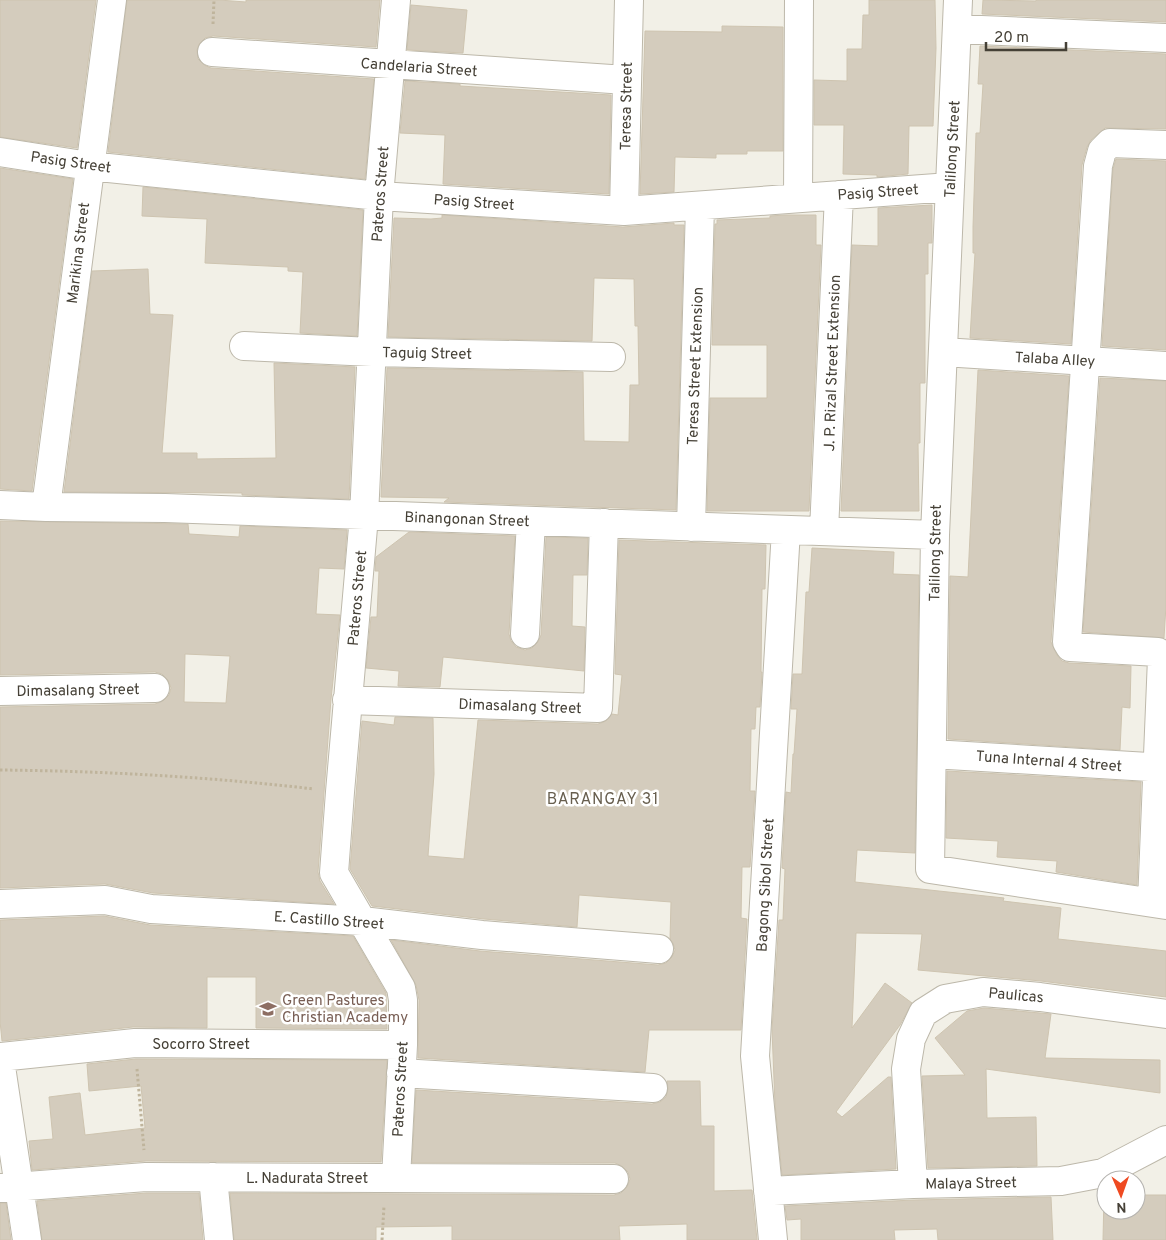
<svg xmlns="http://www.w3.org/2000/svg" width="1166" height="1240" font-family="Overpass,sans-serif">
  <rect width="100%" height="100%" fill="#f2f0e7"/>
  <path fill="#d4ccbd" stroke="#cec4b0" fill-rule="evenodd" d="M0 0H96L77 148 0 137Z
    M127 0H219L246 2V0H380L376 47 213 36 205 38 199 44 197 50 198 59 204 65 211 68 374 79 365 179 108 152Z
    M869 0H935L936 48 933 126H909L908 174 877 177V175L843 174 844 125H814V80L847 81V49H862L863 15H869Z
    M983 0 1036 1V0H1166V22L982 14Z
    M411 5 467 10 463 53 407 50Z
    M722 26 783 27V151H747V154H716V158L675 157 674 192 640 194 645 31 722 32Z
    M980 46 1166 54V129L1105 128 1091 140 1087 147 1082 165 1071 344 970 338 975 253H973V227L976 133H980L983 84H978Z
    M405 81 460 84V86L611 95 609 194 443 184 445 135 400 133Z
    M1116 159 1166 161V350L1102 346 1113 169Z
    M0 168 73 179 32 491 0 489Z
    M143 187 363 210 357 336 300 333 303 272 288 271V267L205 263 207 219 142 216Z
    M932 205V243H928V274H925V383H920V443H918L919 511H841L852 245 878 246V208Z
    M442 215 623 227 674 223V225H684L676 510 444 502 449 498 381 497 387 368 583 372 584 441 629 442 630 385H639L638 326H635L634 279 594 278 592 341 388 337 394 218 431 219 442 218Z
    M785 215H816V245H821L809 511H707L710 398H767V345H712L715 224H717V220L770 218V216Z
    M148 269 150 314 173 315 162 453H197V459L276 458 274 363 355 367 349 499 242 495V493L64 492 92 271Z
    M978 370 1069 376 1051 642 1057 655 1062 661 1069 663 1131 666 1130 708 1122 707 1120 750 948 739 950 576 968 577Z
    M1100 378 1166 381V605L1164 638 1083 632Z
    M0 521 188 524 189 534 239 537 240 526 347 530 344 569 319 568 316 614 340 615 331 699 318 872 320 881 334 904 153 893 105 884 0 888V707L155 704 163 701 169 695 171 688 168 680 162 674 155 672 0 675ZM185 654 230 656 226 703 184 702Z
    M409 532 515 536 509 634 511 641 516 647 525 650 532 648 538 642 541 635 546 537 588 538 587 575H573L572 626 585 627 584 671 443 657 440 687 398 686 399 671 366 668 371 617H377L379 571H375L376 557Z
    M619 540 766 545 765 589H762L761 672H762L760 707H756L755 729H751L750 791H755L750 867H742L741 918 747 919 741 1030H649L645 1072 418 1058 419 1000 416 985 391 940 480 951 658 965 666 963 672 957 675 950 673 943 670 939 671 902 579 895 577 927 484 919 372 906 350 869 362 721 394 725 395 717 433 718 434 774 428 856 464 859 478 720 598 724 606 721 612 714 618 715 622 675 615 674Z
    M812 548 894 552 893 574 919 575 915 853 857 850 855 882 1004 898 1003 901 1061 908 1058 939 1166 951V997L1041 981 918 970 922 934 856 933 852 1028 885 983 912 1003 900 1025 836 1112 842 1117 888 1077H891L896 1169 782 1175 775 1104 772 1030 779 920H783L785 869 782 868 786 792 791 793 793 754H794L797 709H791L793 674H802L806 592H809Z
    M947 771 1141 782 1137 885 1056 872 1057 861 997 857 998 841 946 838Z
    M104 916 150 925 353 936 386 993 387 1029 256 1028V977H207V1028L133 1027 2 1041 0 1021V920Z
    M984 1008 1051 1014 1045 1058 1160 1060V1093L986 1069 987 1118 1036 1117 1037 1166 928 1168 922 1076 965 1075 935 1038 967 1011Z
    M136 1059 387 1060 381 1162 146 1161 32 1170 29 1141 53 1139 49 1097 80 1093 85 1135 145 1128 141 1086 89 1091 87 1064Z
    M667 1081H700L701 1126H714V1191L752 1190 757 1240H687V1224L619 1226 620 1240H452V1226L376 1227V1240H234L230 1193 614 1195 621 1193 627 1187 630 1179 628 1172 622 1166 615 1163H412L416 1090 652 1104 660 1102 666 1097 668 1089Z
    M147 1193H199L203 1240H42L37 1201Z
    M1104 1195H1106V1210H1136V1195H1166V1240H1103Z
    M1051 1197 1053 1240H938L937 1229 894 1230 895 1240H801V1219L787 1220 785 1206 914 1200Z
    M0 1203H6L11 1240H0Z"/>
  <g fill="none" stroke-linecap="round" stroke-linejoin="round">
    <g stroke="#bdb8aa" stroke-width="30">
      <path id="minor" d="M958 0 935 535 930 869 1166 905
        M957 29 1166 38
        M212 52 626 80
        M0 152 89 166 379 196 624 211 950 187
        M798 198 799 0
        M624 211 629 0
        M244 346 372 352 611 357
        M943 352 1166 366
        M0 505 46 507 165 508 935 535
        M46 507 112 0
        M691 527 700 206
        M824 531 839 195
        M525 634 531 521
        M0 691 155 688
        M347 700 598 708 604 523
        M932 754 1166 768
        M1152 902 1162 658 1158 652 1070 647 1067 642 1098 166 1102 151 1110 143 1166 145
        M0 904 105 900 151 909 362 921 482 935 659 949
        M0 1057 135 1043 403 1045
        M0 1060 27 1240
        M401 1073 653 1088
        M213 1177 219 1240
        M396 1178 403 1045V1000L401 988 334 873 340 792 364 516 379 196 396 0
        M913 1184 906 1069 911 1039 923 1013 945 999 983 992 1040 997 1166 1014
        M0 1188 146 1177 614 1179
        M768 1191 913 1184 1061 1181 1103 1173 1166 1140
        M773 1240 755 1056 786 530"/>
    </g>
    <path stroke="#bfb49c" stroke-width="3" stroke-dasharray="2.5 2.5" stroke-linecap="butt" d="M213 24 214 0
      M0 770C105 771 210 777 314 789
      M137 1069 144 1150
      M382 1240 384 1206"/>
    <use href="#minor" stroke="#fff" stroke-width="28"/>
  </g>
  <defs>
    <g id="school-bare" transform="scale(1.35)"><path d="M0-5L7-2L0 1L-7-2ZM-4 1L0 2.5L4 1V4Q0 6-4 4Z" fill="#8d6e63" stroke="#fff" stroke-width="2.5" paint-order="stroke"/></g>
  </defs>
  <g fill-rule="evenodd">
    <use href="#school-bare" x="268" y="1009"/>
  </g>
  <g text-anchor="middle" stroke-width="5" stroke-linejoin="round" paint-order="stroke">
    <g font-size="15" fill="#454036" stroke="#fff">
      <text transform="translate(419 67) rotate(4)" y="5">Candelaria Street</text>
      <text transform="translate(626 106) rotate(-89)" y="5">Teresa Street</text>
      <text transform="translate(952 149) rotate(-87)" y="5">Talilong Street</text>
      <text transform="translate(71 162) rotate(8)" y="5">Pasig Street</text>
      <text transform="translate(878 192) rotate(-4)" y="5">Pasig Street</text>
      <text transform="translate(380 194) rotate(-86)" y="5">Pateros Street</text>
      <text transform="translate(474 202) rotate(4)" y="5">Pasig Street</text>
      <text transform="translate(78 253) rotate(-83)" y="5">Marikina Street</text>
      <text transform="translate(427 353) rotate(1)" y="5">Taguig Street</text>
      <text transform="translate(1055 359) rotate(3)" y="5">Talaba Alley</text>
      <text transform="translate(832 363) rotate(-88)" y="5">J. P. Rizal Street Extension</text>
      <text transform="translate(695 366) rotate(-88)" y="5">Teresa Street Extension</text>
      <text transform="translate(467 519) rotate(2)" y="5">Binangonan Street</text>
      <text transform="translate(935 553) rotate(-89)" y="5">Talilong Street</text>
      <text transform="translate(357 598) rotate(-85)" y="5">Pateros Street</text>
      <text transform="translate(78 690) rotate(-1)" y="5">Dimasalang Street</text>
      <text transform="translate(520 706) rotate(2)" y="5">Dimasalang Street</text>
      <text transform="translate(1049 761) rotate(4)" y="5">Tuna Internal 4 Street</text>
      <text transform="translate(765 885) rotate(-87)" y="5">Bagong Sibol Street</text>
      <text transform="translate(329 920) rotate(4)" y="5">E. Castillo Street</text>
      <text transform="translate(1016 995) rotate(5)" y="5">Paulicas</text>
      <text x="201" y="1049">Socorro Street</text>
      <text transform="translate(400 1089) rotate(-87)" y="5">Pateros Street</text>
      <text x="307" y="1183">L. Nadurata Street</text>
      <text transform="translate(971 1183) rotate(-1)" y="5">Malaya Street</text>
    </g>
    <g font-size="15" fill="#785e54" stroke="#fff" text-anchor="start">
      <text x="282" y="1005">Green Pastures<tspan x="282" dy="17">Christian Academy</tspan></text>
    </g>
    <g font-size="16" letter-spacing="1" fill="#675e4e" stroke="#fff">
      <text x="603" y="804">BARANGAY 31</text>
    </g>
  </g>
  <g transform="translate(1121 1195) rotate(178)"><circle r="24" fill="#ffffff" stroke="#b5b3af"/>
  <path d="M0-4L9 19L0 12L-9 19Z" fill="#ef4a21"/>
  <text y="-8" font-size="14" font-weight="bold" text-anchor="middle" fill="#454036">N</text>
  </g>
  <path d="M986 42v8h80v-8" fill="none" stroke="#454036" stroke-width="2.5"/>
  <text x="994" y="42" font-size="15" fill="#454036" stroke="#ffffff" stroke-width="4" paint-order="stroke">20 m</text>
</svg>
